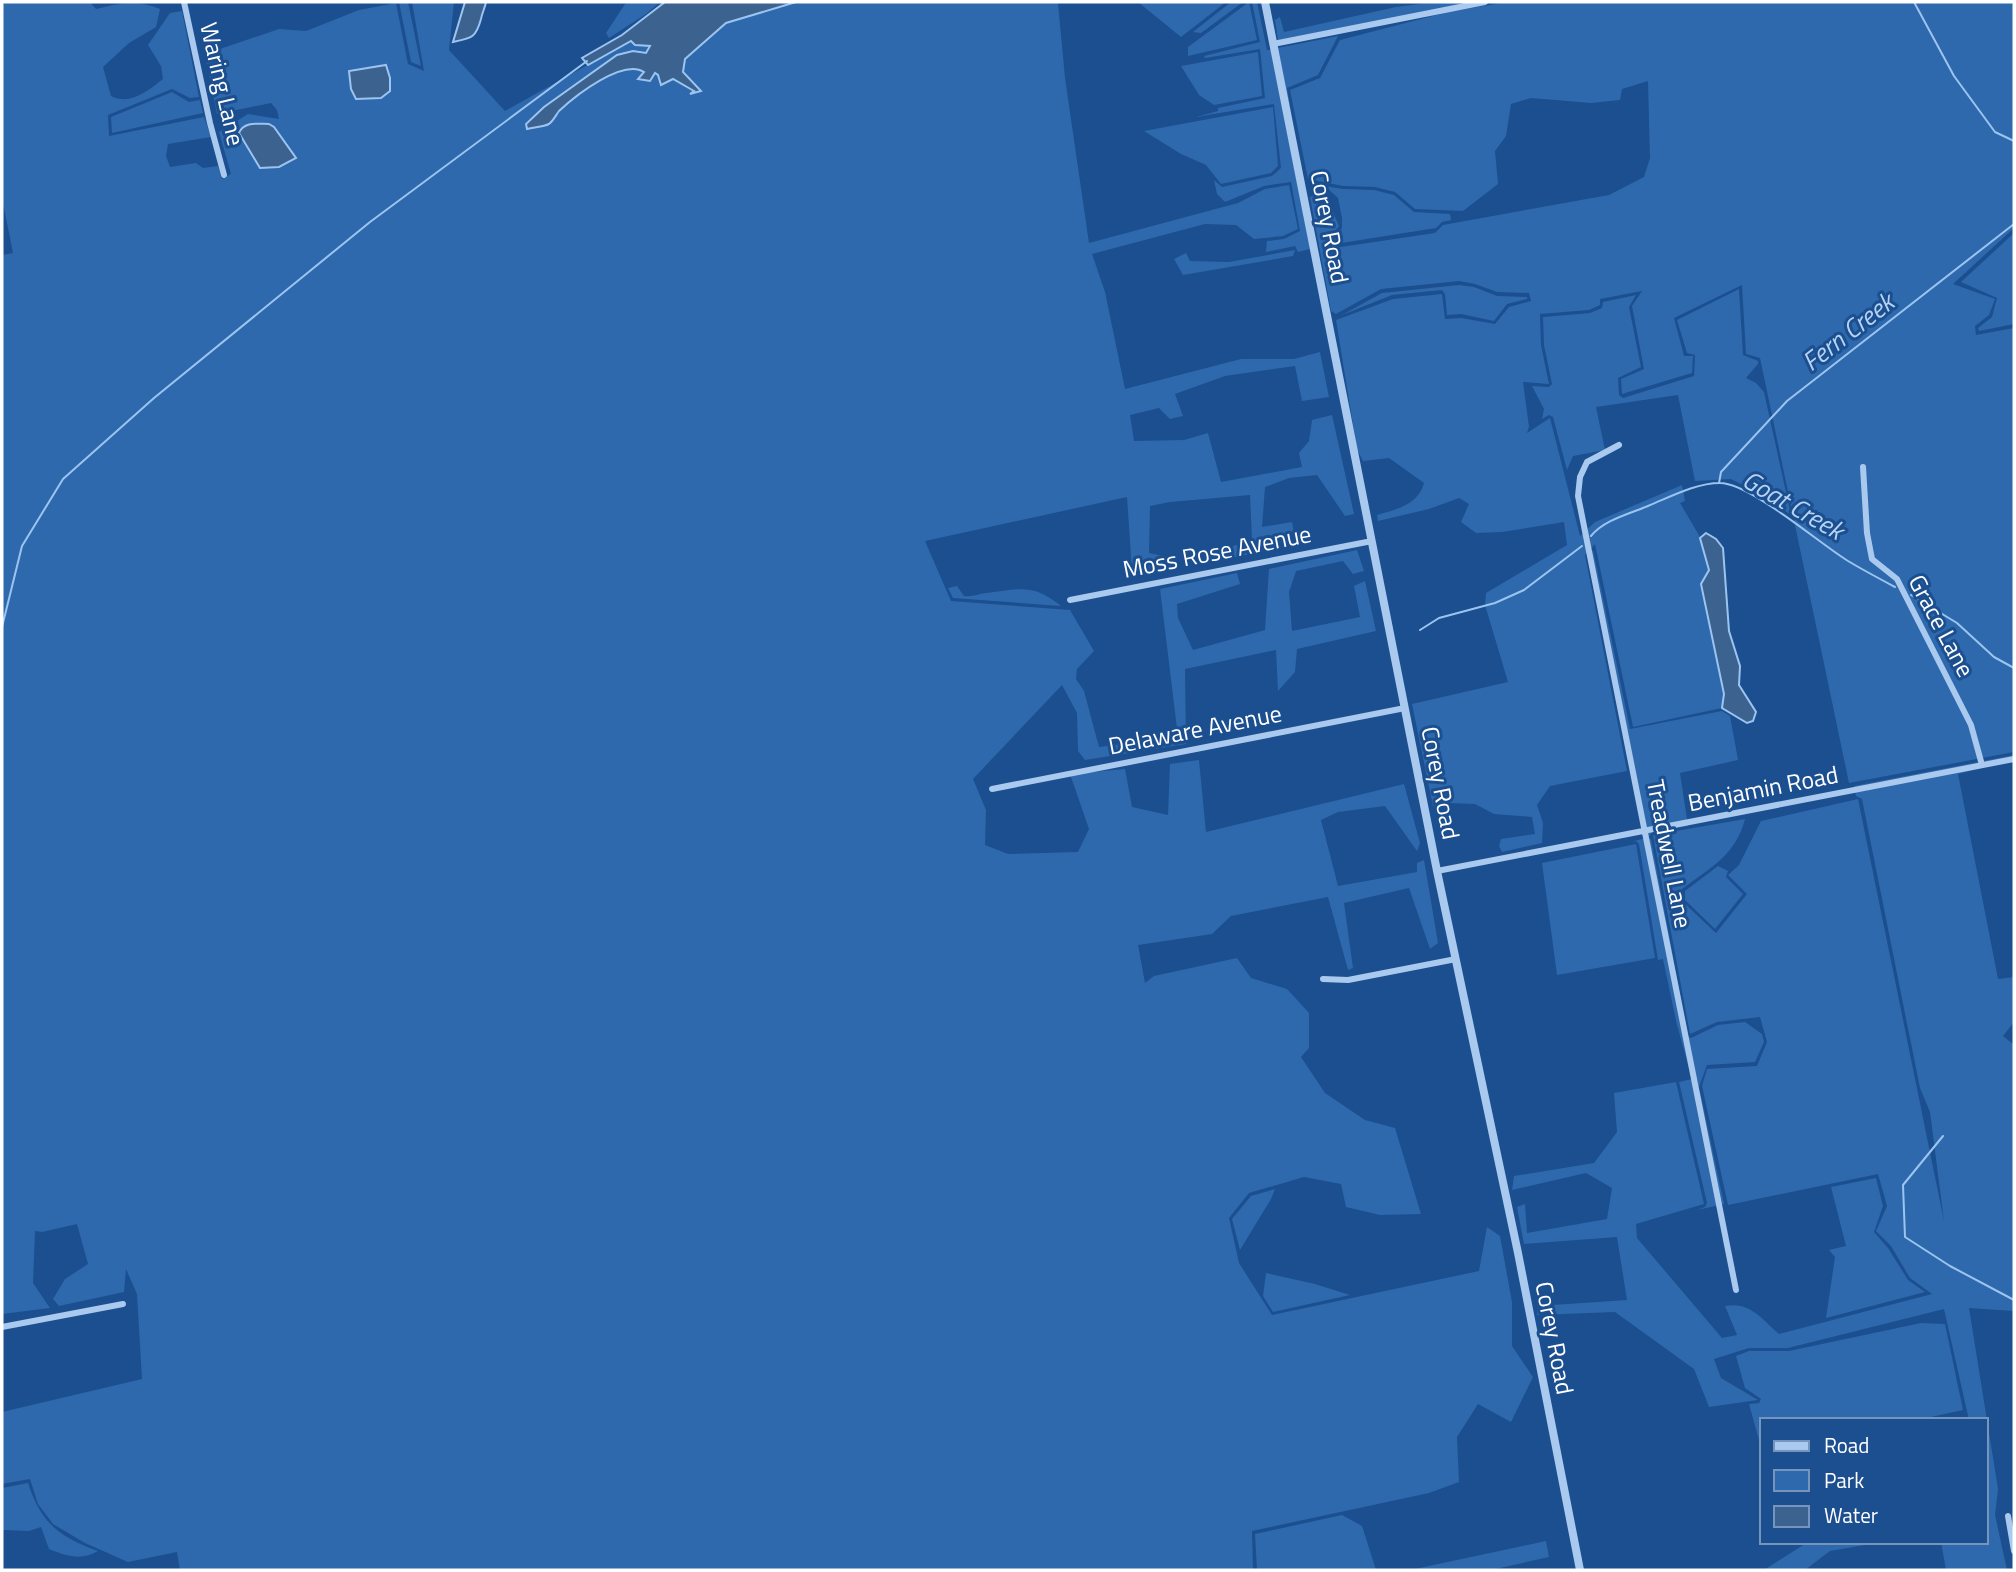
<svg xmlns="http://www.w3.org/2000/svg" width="2016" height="1572" font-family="'Titillium Web',sans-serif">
  <rect width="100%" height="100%" fill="#1b4f8f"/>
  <path fill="#2e69ad" d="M2 2H90L96 9C119 3 138 0 160 9L156 27 129 43 103 67 111 96C130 106 149 90 163 79L161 66 148 45 170 13 182 11 199 97 190 98 172 89 108 115 109 136 204 117 211 137 168 144 166 156 170 167 196 163 203 168 218 166 222 179 231 174 219 132 248 114 279 119 277 110 271 103 217 114 205 54 279 29 306 31 359 10 396 3 408 64 424 71 412 2H454L449 50 505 111 701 2H1060L1058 3 1065 78 1089 243 1238 203 1265 189 1289 185 1298 229 1283 236 1254 239 1236 225 1205 224 1092 254 1105 292 1125 389 1241 359H1294L1320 352 1329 397 1302 401 1295 366 1225 376 1175 394 1183 416 1170 419 1159 408 1130 415 1134 441 1184 440 1208 433 1221 482 1302 467 1299 453 1309 441 1312 420 1332 415 1354 514 1345 516 1317 475 1289 478 1265 487 1262 527 1292 522 1296 545 1225 559 1224 549 1252 540 1250 495 1170 502 1150 506 1149 553 1177 559 1172 570 1132 571 1127 497 925 541 951 601 1070 610 1094 651 1077 669 1076 679 1084 691 1099 747 1178 737 1160 589 1237 573 1240 584 1177 604 1178 618 1193 650 1265 630 1269 569 1357 550 1364 571 1353 574 1343 561 1296 571 1289 592 1292 631 1360 617 1354 586 1365 581 1376 631 1297 649 1295 672 1278 691 1276 650 1185 669 1186 744 1085 760 1078 751 1077 713 1062 685 973 779 986 810 985 845 1008 854 1078 852 1089 829 1070 774 1125 769 1132 807 1168 815 1170 764 1199 760 1206 832 1404 784 1420 843 1417 851 1385 806 1338 812 1321 820 1338 886 1417 872V863L1424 860 1438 943 1430 949 1409 888 1344 903 1353 968 1348 970 1328 897 1231 916 1212 934 1138 945 1145 983 1154 976 1237 958 1251 978 1287 989 1309 1013V1048L1301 1057 1325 1093 1365 1120 1395 1128 1421 1214 1380 1215 1346 1207 1341 1184 1304 1177 1249 1193 1229 1218 1239 1263 1272 1315 1479 1271 1487 1227 1500 1236 1512 1302V1346L1533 1377 1511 1422 1478 1404 1457 1437 1459 1482 1429 1493 1252 1531 1253 1570H180L177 1552 128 1562 85 1543 53 1524 38 1504 30 1479 2 1484V1412L142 1379 137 1294 126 1269 124 1292 59 1306 53 1299 65 1279 88 1264 77 1224 42 1232 35 1231 33 1283 50 1308 2 1314V255L13 253 2 198Z
    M399 2H408L421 66 411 62Z
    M629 2H660L646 14 609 38 606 33 625 4Z
    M1138 2H1226L1181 37Z
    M1231 2H1243L1201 33 1193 32Z
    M1249 2 1257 40 1188 56V47Z
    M1252 2H1257L1267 50H1271L1310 249 1298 252 1295 246 1266 252 1267 241 1284 239 1300 231 1291 182 1264 186 1225 202 1217 194 1214 180 1222 187 1272 176 1281 168 1274 104 1196 117 1218 111V108L1265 98 1260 49 1205 58 1204 56 1260 42Z
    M1435 2H1476L1278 40 1275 20 1280 17 1284 32 1396 7Z
    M1507 2H2014V228L1953 284 1995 299 1989 315 1975 326 1976 335 2014 328V752L1849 783 1760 358 1746 354 1742 285 1674 318 1684 356H1693L1692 373 1622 394 1621 379 1644 369 1632 306 1642 291 1600 299V305L1589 310 1540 314 1541 345 1549 384 1523 382 1529 427 1527 433 1550 418 1580 536 1595 522 1682 485 1685 501 1680 503 1703 542 1709 570 1701 584 1724 694 1722 708 1633 727 1595 544 1585 555 1627 771 1550 786 1537 805 1543 823 1542 843 1502 852 1499 846 1501 839 1535 834 1532 817 1494 814 1475 804 1449 803 1433 806 1412 704 1508 682 1485 605 1486 593 1567 545 1564 522 1502 532 1476 533 1461 522 1469 504 1459 498 1429 509 1378 521 1377 515C1397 509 1418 505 1424 483L1389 458 1363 461 1357 449 1336 320 1393 299 1442 294 1445 319 1461 318 1495 324 1509 307 1531 301 1529 293 1497 292 1475 284 1459 281 1381 289 1336 314 1331 311 1310 197 1324 191 1339 226 1328 240 1334 248 1435 233 1443 225 1609 195 1644 177 1650 158 1648 81 1622 89 1620 100 1591 103 1531 98 1511 104 1506 136 1495 151 1498 184 1463 211 1415 209 1395 192 1375 187 1343 186 1308 179 1290 90 1320 78 1340 40 1448 12Z
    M1338 36 1318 75 1287 88 1292 118 1278 48Z
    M1258 52 1262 96 1214 105 1199 95 1181 66Z
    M172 92 189 102 200 100 203 113 112 133 111 117Z
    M1273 107 1278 166 1271 173 1221 184 1206 165 1181 154 1144 131Z
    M1325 186 1343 189 1374 190 1394 195 1414 212 1450 214 1451 220 1442 222 1436 228 1335 244 1332 241 1342 228V218L1338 198Z
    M2014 233V324L1979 331 1978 328 1992 317 1997 298 1961 282Z
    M1295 250 1293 256 1183 275 1174 259 1186 253 1190 261 1229 262Z
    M1459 285 1474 287 1497 296 1527 297V299L1507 304 1494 321 1461 314 1447 315 1445 294 1442 290 1392 295 1342 315 1382 293Z
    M1739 289 1743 355 1758 361V364L1746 378 1756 383 1764 392 1791 515 1761 494 1731 479 1695 481 1678 395 1596 407 1605 450 1573 456 1567 470 1553 417 1549 415 1542 419 1544 409 1532 386 1549 387 1552 384 1544 345 1543 317 1590 313 1602 308 1603 302 1636 295 1629 307 1641 367 1618 378 1619 395 1623 398 1694 376 1695 355 1687 353 1677 320Z
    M1593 550 1630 729 1722 711 1730 716 1738 760 1680 773 1688 826 1652 832 1648 838 1651 839 1688 1037 1691 1038 1718 1025 1745 1022 1762 1034 1764 1042 1755 1062 1707 1065 1699 1087 1724 1204 1697 1210 1705 1207 1707 1203 1679 1082 1692 1079 1677 1025 1663 959 1658 960 1639 844 1636 841 1630 842 1646 838 1589 555Z
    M957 586 964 596C973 597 978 594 986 593 1020 589 1033 583 1061 606L953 598 948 588Z
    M2014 755V760L1958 774 1998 979 2014 977V1022L2003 1036 2014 1045V1311L1969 1308 1998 1489 1995 1515 2007 1570H1946L1941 1542H1986V1420H1969L1944 1309 1788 1348H1749L1714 1359 1721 1378 1758 1400 1709 1407 1694 1369 1615 1312 1537 1315 1538 1306 1627 1300 1617 1237 1524 1244 1517 1207 1525 1204 1527 1233 1607 1219 1612 1188 1586 1173 1512 1190 1514 1176 1594 1163 1617 1132 1614 1093 1676 1082 1704 1204 1636 1224 1637 1238 1722 1338 1737 1335 1725 1306C1750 1301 1762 1319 1779 1334L1932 1294 1910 1278 1891 1246 1876 1231 1887 1206 1878 1174 1728 1205 1702 1086 1707 1069 1757 1066 1767 1042 1760 1017 1717 1022 1690 1034 1653 835 1745 819C1736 855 1710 868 1682 889V901L1716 933 1747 894 1728 875 1739 865 1761 821 1858 799 1944 1221 1930 1112 1920 1088 1862 799 1856 796 1854 786Z
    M1636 844 1655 958 1557 975 1542 863Z
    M1718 866 1728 871 1726 877 1743 894 1715 929 1685 900V891Z
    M1876 1178 1883 1206 1874 1232 1888 1248 1908 1280 1925 1292 1826 1318 1835 1257 1829 1250 1846 1246 1831 1187Z
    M1275 1189 1271 1199 1240 1250 1232 1219 1251 1196Z
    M1266 1273 1315 1284 1350 1295 1273 1312 1263 1296Z
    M1921 1323 1945 1324 1963 1410 1917 1420H1762V1451L1749 1404 1759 1403 1761 1399 1745 1388 1736 1356 1749 1351H1789Z
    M28 1483C41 1523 59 1537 98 1551 82 1561 66 1556 49 1549L41 1527 29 1531 2 1530V1488Z
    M1342 1515 1362 1526 1376 1570H1257L1255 1534Z
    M1546 1541 1549 1557 1491 1570H1410Z
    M1808 1542H1882L1830 1551 1805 1570H1764Z"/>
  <path fill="#3c6290" stroke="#9cc4f0" stroke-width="2" d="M465 2H486C485 8 482 13 481 19 476 37 473 38 453 42Z
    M665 2H796L726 23 685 59 683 72 701 91 690 94 694 91 673 79 661 85 658 75 655 73 650 81 638 79 644 72C623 58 575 96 559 111 556 115 553 121 549 124 543 127 534 127 527 129L526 124 544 107 617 55 633 51 646 53 650 46 635 45 631 41 588 65 582 58 622 35Z
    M386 65 390 78V91L381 98 356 99 351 89 349 71Z
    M269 124 274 127 296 158 279 167 260 168 239 133C244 121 258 124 269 124Z
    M1706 533 1716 539 1723 548 1729 631 1740 666 1739 685 1756 712 1753 721 1747 723 1722 708 1724 694 1701 584 1709 570 1700 538Z"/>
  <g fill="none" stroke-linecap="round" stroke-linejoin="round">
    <path stroke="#9cc4f0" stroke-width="2" d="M1914 2 1954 76 1995 132 2014 141
      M1719 483 1721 472 1787 401 2014 224
      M1591 536C1604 520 1629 514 1648 506 1670 497 1696 483 1720 483 1750 483 1820 544 1848 561 1863 570 1880 579 1895 587
      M1911 595 1957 623 1994 657 2014 668
      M2 627 22 546 63 479 154 398 370 222 587 61
      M1420 630 1439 618 1495 603 1524 590 1582 546
      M1943 1136 1903 1185 1905 1237 1950 1266 2014 1300"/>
    <path stroke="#a9c9ee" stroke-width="6" d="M184 2 210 123 224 175
      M1273 44 1485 2
      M1619 445 1587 462 1580 477 1578 496 1736 1290
      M1863 467 1867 533 1872 559 1897 579 1971 725 1982 765
      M1070 600 1372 541
      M992 789 1405 708
      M1437 871 2014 759
      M1323 979 1348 980 1456 959
      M2 1327 123 1304
      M2008 1516 2014 1551"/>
    <path stroke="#a9c9ee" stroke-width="8" d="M1265 2 1437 871 1518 1253 1580 1570"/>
  </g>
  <g text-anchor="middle" stroke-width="6" stroke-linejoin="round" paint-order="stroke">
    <g font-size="24" fill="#fff" stroke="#1b4f8f">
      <text transform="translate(222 84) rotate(77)" y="8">Waring Lane</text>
      <text transform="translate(1329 227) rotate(79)" y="8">Corey Road</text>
      <text transform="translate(1217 552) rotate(-11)" y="8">Moss Rose Avenue</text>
      <text transform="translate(1941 626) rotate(62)" y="8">Grace Lane</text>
      <text transform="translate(1195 730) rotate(-11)" y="8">Delaware Avenue</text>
      <text transform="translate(1440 783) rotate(79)" y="8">Corey Road</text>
      <text transform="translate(1763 789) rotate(-11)" y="8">Benjamin Road</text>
      <text transform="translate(1669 854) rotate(79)" y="8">Treadwell Lane</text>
      <text transform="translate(1554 1338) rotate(79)" y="8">Corey Road</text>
    </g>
    <g font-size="26" font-style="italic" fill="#b5d3f5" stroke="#1b4f8f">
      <text transform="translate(1848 332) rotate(-38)" y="9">Fern Creek</text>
      <text transform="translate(1793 505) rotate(30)" y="9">Goat Creek</text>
    </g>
  </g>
  <rect width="2016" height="1572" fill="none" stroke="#ffffff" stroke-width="7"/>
  <rect x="1760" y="1418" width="228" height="126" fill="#1b4f8f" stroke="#7695bc" stroke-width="2"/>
  <rect x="1774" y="1441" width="35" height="10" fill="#a9c9ee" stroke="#7695bc" stroke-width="2"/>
  <text x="1824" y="1453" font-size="21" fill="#ffffff">Road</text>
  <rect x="1774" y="1470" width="35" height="21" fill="#2e69ad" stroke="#7695bc" stroke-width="2"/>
  <text x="1824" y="1488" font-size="21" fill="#ffffff">Park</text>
  <rect x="1774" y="1506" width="35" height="21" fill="#3c6290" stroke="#7695bc" stroke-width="2"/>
  <text x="1824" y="1523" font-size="21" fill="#ffffff">Water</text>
</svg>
